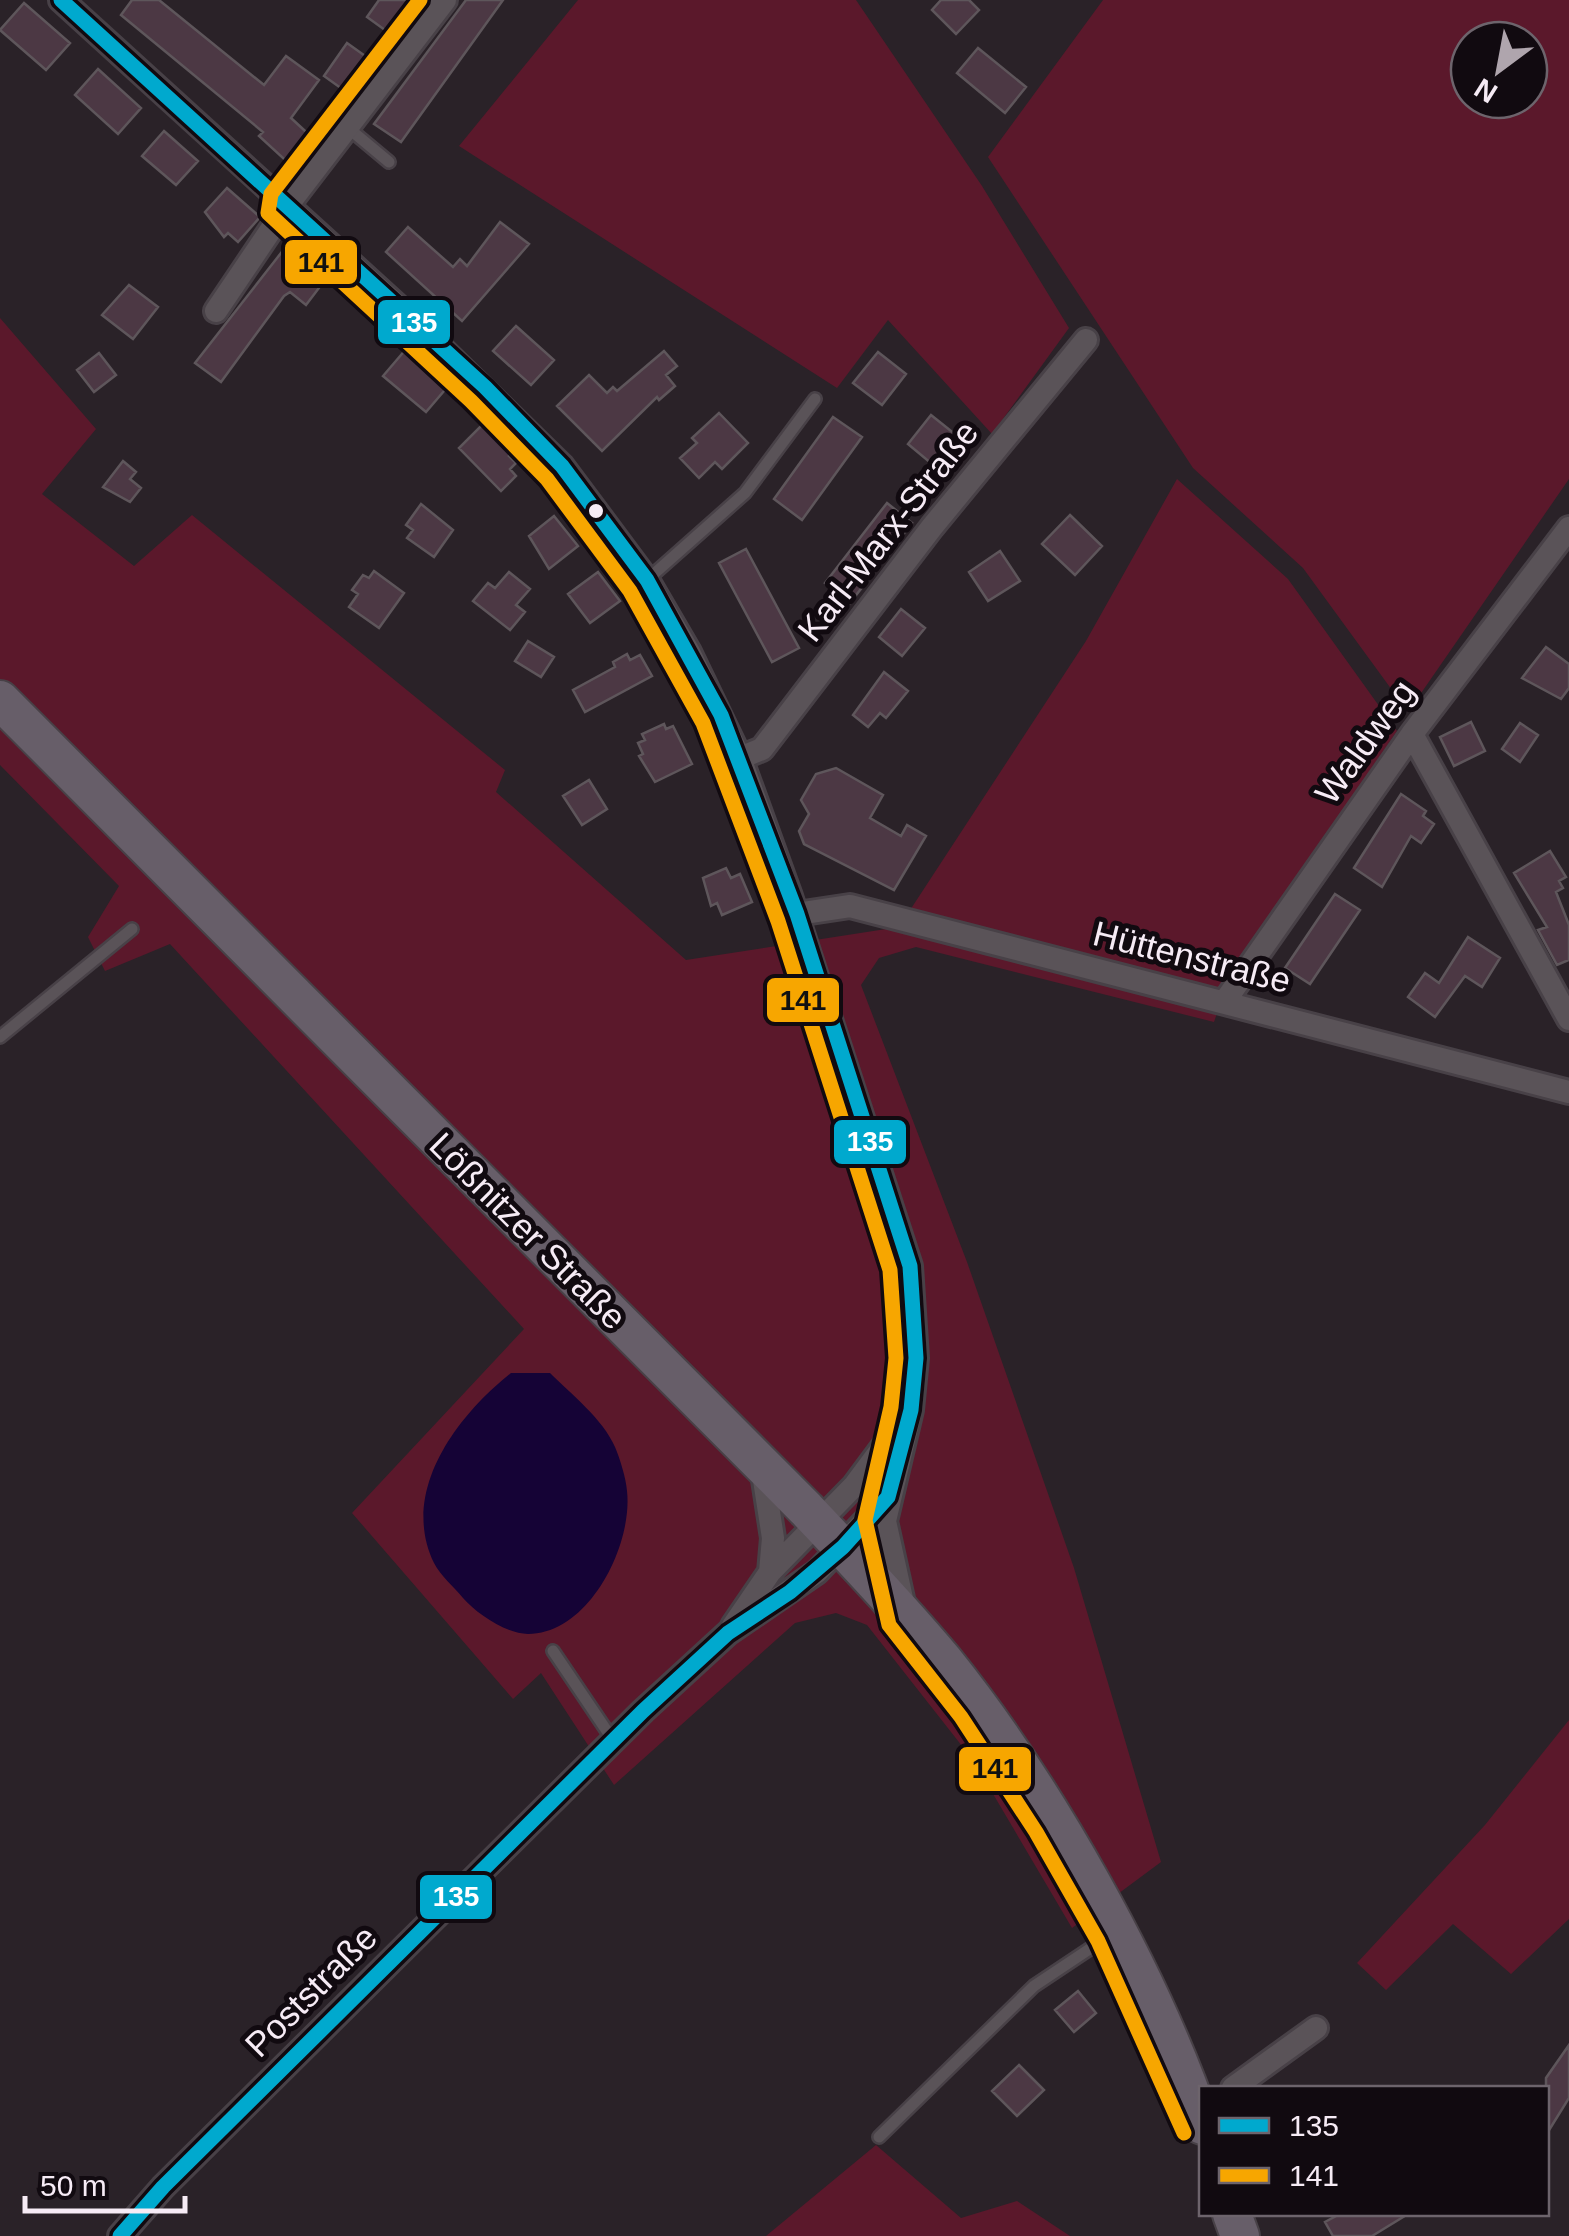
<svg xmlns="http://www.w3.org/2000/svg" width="1569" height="2236" font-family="Helvetica,sans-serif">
  <rect width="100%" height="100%" fill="#2a2228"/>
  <path fill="#5b182b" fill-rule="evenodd" d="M578 0H856L982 186 1069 328 992 434 888 320 837 388 459 146Z
    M1103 0H1569V479L1408 712 1303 568 1193 468 988 157ZM1469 40H1529V100H1469Z
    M0 318 96 429 42 494 134 566 192 515 505 770 496 792 686 960 899 927 1086 641 1177 479 1288 579 1397 731 1229 978 1214 1022 916 947 879 958 861 985 967 1262 1074 1568 1161 1862 1072 1928 973 1760 867 1625 836 1613 795 1623 614 1785 541 1673 513 1699 352 1513 524 1329 170 944 105 971 88 937 119 886 0 765Z
    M1569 1720V1919L1511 1974 1453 1924 1386 1990 1357 1963 1485 1825Z
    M876 2145 961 2218 1017 2201 1070 2236H766Z"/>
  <path fill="#150336" d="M511 1373H550C571 1394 603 1419 615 1447 620 1459 626 1478 627 1491 633 1545 589 1634 528 1634 506 1634 476 1613 463 1598 454 1587 440 1575 434 1563 399 1491 458 1415 511 1373Z"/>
  <path fill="#4c3844" stroke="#5e565b" stroke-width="2.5" d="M132 0H159L264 85 286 56 319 80 291 118 317 142 296 170 259 136 263 132 121 15Z
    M379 0H423L396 38 367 17Z
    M466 0H503L401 142 374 124Z
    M941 0H969L979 10 956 34 932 10Z
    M24 3 70 43 46 70 0 30Z
    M347 43 375 63 352 96 324 76Z
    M978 48 1026 87 1005 113 957 73Z
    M98 69 141 108 118 134 75 95Z
    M164 131 198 161 176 185 142 156Z
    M227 188 260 217 238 242 228 233 224 237 205 212Z
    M500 222 529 244 462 321 386 252 408 227 453 267 460 259 467 266Z
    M288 244 328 276 306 305 290 292 284 296 221 382 195 363Z
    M129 285 158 307 133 339 102 315Z
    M516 326 554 360 531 385 493 351Z
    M407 348 450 384 426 412 383 376Z
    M664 351 677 366 666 375 675 386 659 400 657 397 602 451 557 406 589 375 607 393 613 387 617 391Z
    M878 352 906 374 882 405 853 383Z
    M99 353 116 375 94 392 77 370Z
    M719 413 748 443 722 469 715 462 699 478 680 458 697 443 692 438Z
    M931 415 961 439 938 469 908 444Z
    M833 417 862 437 802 520 774 499Z
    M489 418 518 447 509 456 516 463 510 469 516 476 501 491 459 448Z
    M123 461 136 472 130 479 141 488 130 502 103 487Z
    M887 503 912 523 850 603 825 583Z
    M421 504 453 530 434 557 407 538 413 530 406 525Z
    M1070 515 1102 546 1075 575 1042 544Z
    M554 516 578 546 549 569 529 536Z
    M746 549 799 648 772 662 719 563Z
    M1000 551 1020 581 988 601 969 572Z
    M374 571 404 593 379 628 349 607 358 594 352 590 363 575 369 578Z
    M509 572 530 589 516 605 525 612 510 630 473 601 488 583 495 588Z
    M598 572 620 601 590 623 568 594Z
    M901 609 925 628 902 656 879 637Z
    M528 641 554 657 541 677 515 661Z
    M1546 647 1569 664V688L1561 699 1522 678Z
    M627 654 630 660 640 655 652 676 585 712 573 690 615 667 613 662Z
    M884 672 908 691 886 718 880 713 868 727 853 715Z
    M1471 722 1485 751 1454 766 1440 737Z
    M1520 723 1538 735 1520 762 1502 749Z
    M664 724 666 729 673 726 692 764 655 782 639 756 643 754 638 743 645 740 642 734Z
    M836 768 883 795 870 818 901 836 907 825 926 836 894 890 804 844 799 831 809 814 801 800 816 774Z
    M589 780 607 809 582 825 563 796Z
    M1401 794 1426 811 1423 816 1434 824 1421 843 1411 836 1382 887 1354 868Z
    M1550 851 1566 877 1559 881 1563 888 1556 892 1569 925V960L1557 965 1538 930 1547 927 1514 873Z
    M726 868 731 878 740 874 752 902 722 915 717 903 711 906 703 878Z
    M1335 894 1360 910 1310 984 1285 968Z
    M1468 937 1500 958 1482 987 1465 976 1435 1017 1408 997 1425 973 1439 983Z
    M1078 1991 1096 2013 1074 2032 1055 2010Z
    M1569 2045V2098L1546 2135V2078Z
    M1019 2065 1044 2090 1017 2116 992 2091Z
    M1340 2214H1408L1372 2236H1333L1325 2222Z"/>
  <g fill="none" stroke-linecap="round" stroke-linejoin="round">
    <g stroke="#484147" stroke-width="16">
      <path id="lane" d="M347 127 389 162
        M647 580 745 493 815 399
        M0 1037 132 929
        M553 1651 613 1740
        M879 2137 1034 1986 1112 1934"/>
    </g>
    <g stroke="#484147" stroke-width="28">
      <path id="street" d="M61 0 404 312 562 466 647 580 689 652 740 758 790 896 910 1266 916 1358 911 1410 885 1521 903 1603
        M216 311 287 206 445 0
        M1412 734 1569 1019
        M740 758 762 749 932 527 1086 340
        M797 914 850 906 1569 1092
        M1225 1001 1412 734 1569 528
        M762 1467 773 1538 770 1572
        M733 1626 770 1572 854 1486 906 1416
        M1233 2088 1316 2028
        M120 2236 163 2187 643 1711 728 1633 817 1572 888 1497"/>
    </g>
    <g stroke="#484147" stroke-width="42">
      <path id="primary" d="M0 700 806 1509C853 1559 900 1608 944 1661 1046 1788 1149 1971 1202 2125
        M1232 2214 1240 2236"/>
    </g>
    <use href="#lane" stroke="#5a5358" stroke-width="11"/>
    <use href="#street" stroke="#5a5358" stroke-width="22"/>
    <use href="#primary" stroke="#675e69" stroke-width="38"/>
    <g stroke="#110a10" stroke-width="22">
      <path id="bus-1" d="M61 0 485 387 562 466 647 580 721 715 797 914 910 1266 916 1358 911 1410 888 1497 843 1547 790 1592 728 1633 643 1711 163 2187 120 2236"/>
    </g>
    <g stroke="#110a10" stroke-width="22">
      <path id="bus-2" d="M420 0 271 194 268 213 471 401 547 479 630 591 703 723 778 921 890 1270 896 1358 891 1407 865 1520 889 1625 961 1717 1036 1832 1098 1941 1184 2133"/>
    </g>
    <use href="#bus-1" stroke="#00a9ce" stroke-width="15"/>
    <use href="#bus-2" stroke="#f7a600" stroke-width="15"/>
  </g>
  <circle fill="#f6ebf5" stroke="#110a10" stroke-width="4" cx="596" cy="511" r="9"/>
  <g text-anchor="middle" stroke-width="10" stroke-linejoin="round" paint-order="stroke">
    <g font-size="35" fill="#f6ebf5" stroke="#110a10">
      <text transform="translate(888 531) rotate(-52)" y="12">Karl-Marx-Straße</text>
      <text transform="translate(1365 742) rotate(-54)" y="12">Waldweg</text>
      <text transform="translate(1192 957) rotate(14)" y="12">Hüttenstraße</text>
      <text transform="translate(528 1231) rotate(45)" y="12">Lößnitzer Straße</text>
      <text transform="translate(311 1991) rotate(-45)" y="12">Poststraße</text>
    </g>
  </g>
  <g stroke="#110a10" stroke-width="4">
    <rect x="283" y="238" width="76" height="48" rx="10" fill="#f7a600"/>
    <rect x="376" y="298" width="76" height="48" rx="10" fill="#00a9ce"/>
    <rect x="765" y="976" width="76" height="48" rx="10" fill="#f7a600"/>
    <rect x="832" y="1118" width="76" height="48" rx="10" fill="#00a9ce"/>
    <rect x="957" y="1745" width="76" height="48" rx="10" fill="#f7a600"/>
    <rect x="418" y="1873" width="76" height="48" rx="10" fill="#00a9ce"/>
  </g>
  <g font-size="28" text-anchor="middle" font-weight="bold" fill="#fff">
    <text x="414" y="332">135</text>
    <text x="870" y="1151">135</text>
    <text x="456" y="1906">135</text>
  </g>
  <g font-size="28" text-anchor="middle" font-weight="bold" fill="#111">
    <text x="321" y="272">141</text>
    <text x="803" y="1010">141</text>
    <text x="995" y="1778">141</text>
  </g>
  <rect x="1199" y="2086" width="350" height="130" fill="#110a10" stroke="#6d646c" stroke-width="2.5"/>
  <rect x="1219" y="2118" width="50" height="15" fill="#00a9ce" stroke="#6d646c" stroke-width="2.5"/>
  <text x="1289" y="2136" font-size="30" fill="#f6ebf5">135</text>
  <rect x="1219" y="2168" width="50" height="15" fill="#f7a600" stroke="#6d646c" stroke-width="2.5"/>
  <text x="1289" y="2186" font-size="30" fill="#f6ebf5">141</text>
  <g transform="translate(1499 70) rotate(212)"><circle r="48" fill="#110a10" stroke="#6d646c" stroke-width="2.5"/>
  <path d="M0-8L18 38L0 25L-18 38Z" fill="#afa5ad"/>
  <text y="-15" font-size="28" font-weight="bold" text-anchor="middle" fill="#f6ebf5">N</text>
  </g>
  <path d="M25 2196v15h160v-15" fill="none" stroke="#f6ebf5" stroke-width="5"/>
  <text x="40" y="2196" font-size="30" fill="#f6ebf5" stroke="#110a10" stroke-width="8" paint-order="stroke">50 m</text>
</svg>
